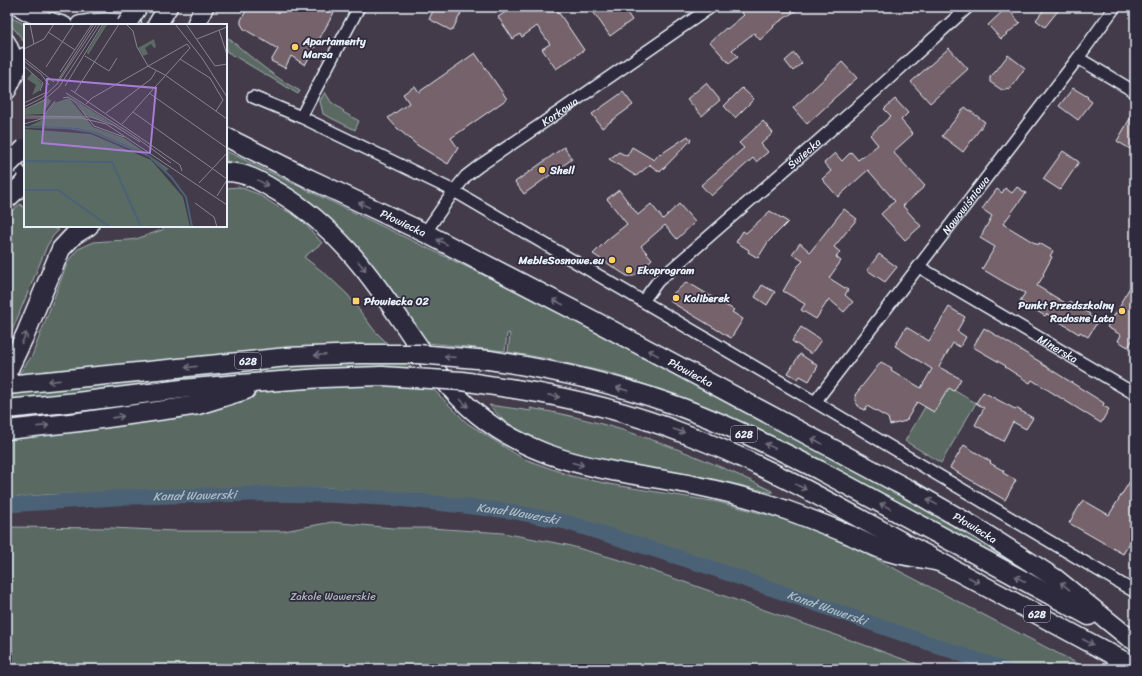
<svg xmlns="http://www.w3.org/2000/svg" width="1142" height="676" font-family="Sriracha,sans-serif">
  <rect width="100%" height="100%" fill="#443b4a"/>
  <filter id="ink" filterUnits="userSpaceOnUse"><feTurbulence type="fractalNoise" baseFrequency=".025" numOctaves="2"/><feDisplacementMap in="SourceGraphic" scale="8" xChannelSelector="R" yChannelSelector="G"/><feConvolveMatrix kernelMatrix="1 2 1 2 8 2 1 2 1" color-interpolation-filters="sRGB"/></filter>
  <g filter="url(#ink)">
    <path fill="#5a6b63" stroke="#a1aeae" d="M7 13 12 18 26 25H25V39L23 41 17 32 7 22Z
      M227 37C250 56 273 77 300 91L298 94 226 51V41Z
      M325 92 331 102 344 111 343 112 359 121 355 130 323 114 320 101Z
      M226 151 500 283 546 306 920 506 966 532 1008 560 1007 561 765 433 723 414 678 396V395L609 373 548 359 508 352 510 334 509 333 507 334 505 351 428 343 376 269 346 234 337 225 304 199 270 177 242 164 226 161Z
      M239 187 258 194 278 207 299 217 322 243 304 257 328 276 348 295 374 330 467 423 522 458 571 476 614 485 718 502 795 522 853 547 1088 669H1017L644 543 542 512 387 492 330 488 186 490 46 495 7 498V390L32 356 68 261 78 249 94 242 107 241 129 240 136 239 162 230 165 226H226V188Z
      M20 204 25 209V226H49L55 229 59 230 53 236 47 246 7 343V215Z
      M948 387 976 403 941 463 905 441 925 407 934 412Z
      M489 405 532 411 530 408C615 422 695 453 772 491V493L727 482 598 459 571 452 548 444 521 431 502 419Z
      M332 522 392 528H431L503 533 567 545 627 562 859 643 930 669H7V527L112 528 175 531H284Z"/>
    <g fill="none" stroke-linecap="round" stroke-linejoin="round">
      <path stroke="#4c6276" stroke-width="15" id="s1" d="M7 505 131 497 252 494 327 495 399 499 510 511 566 522 608 535 700 564 1004 669"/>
    </g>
    <path fill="#76626a" stroke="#e8f1f8" d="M248 7H337L305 65 291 56 285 68 271 61 278 49 244 29 241 24V20Z
      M435 7H464L452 31 429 19Z
      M513 7H555L584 50 556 69 542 49 550 44 537 26 522 37 520 34 513 39 498 17Z
      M590 7H623L632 20 610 36Z
      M747 7H801L773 26 774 27 760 40 754 33 732 50 738 56 729 63 710 42 726 28 727 29 744 15 741 12Z
      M1046 7H1061L1045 27 1036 20Z
      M1006 8 1007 10 1008 9 1020 23 1001 39 988 25Z
      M949 48 968 69 930 103 911 82Z
      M475 53 507 99 451 138 458 148 448 164 417 145 397 128 388 118 409 103 403 94 415 86 419 92Z
      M794 53 802 63 793 71 785 61Z
      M1008 55 1025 68 1009 90 1007 89 1006 90H1002L990 82V77L996 71Z
      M842 62 857 78 832 100V101L807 124 793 108Z
      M706 83 720 100 702 116 687 99Z
      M742 88 754 99 735 118 724 106Z
      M1073 88 1088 97 1087 98 1092 102 1078 120 1059 106Z
      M623 92 633 105 602 128 592 114Z
      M895 99 908 113 901 120 913 134 893 152 925 186 903 206 921 226 905 240 881 214 895 201 868 170 838 197 822 179 831 171 824 163 835 153 842 161 851 152 858 160 878 145 870 135 891 116 884 109Z
      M965 107 985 122 963 152 942 136Z
      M1135 110V152L1117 141Z
      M763 121 773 133 761 144 768 152 756 162 753 158 711 196 701 185 744 148 739 143Z
      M688 136 691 140 660 172 650 165 651 164 636 176 609 159 619 152 627 156 632 147 654 160 660 153 661 154Z
      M564 147 572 159 524 194 515 182Z
      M1063 151 1079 162 1060 190 1043 179Z
      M1017 187 1026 193 1003 224 1038 245 1039 243 1053 251 1050 256 1052 257 1043 274 1044 275 1037 286 1067 304 1069 302 1090 314 1089 316 1098 321 1088 337 1080 332 1079 334 1047 314 1045 316 1020 301 1025 293 1004 282 982 269 995 247 980 238 992 216 982 209 997 189 1002 193 1005 188 1012 193Z
      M619 190 638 215 651 204 663 219 679 204 695 222 677 239 665 225 641 246 652 259 634 276H627L593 254 607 240 627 224 607 199Z
      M844 209 857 219 834 247 840 252 836 257 841 261 829 278 848 290 845 295 853 302 844 312 829 299 816 319 801 310 805 304 783 291 797 267 803 261 792 254 800 243 810 252Z
      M770 211 788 222 768 242 758 258 748 252 749 250 736 242 743 231 746 233Z
      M879 254 897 267 885 282 867 270Z
      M1135 279V336L1128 347 1118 341 1121 335 1107 327 1122 303 1121 302Z
      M687 282 734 310 732 312 743 319 731 338 671 302 670 296Z
      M762 285 775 292 767 305 755 297Z
      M949 307 965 317 957 331 966 337 960 347 953 343 939 367 961 379 954 391 949 388 934 412 917 402 906 421 890 425 888 418 867 406 865 410 857 406 855 395 881 362 892 368 891 370 921 388 932 369 895 346 906 327 929 341Z
      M801 327 821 340 811 354 792 341Z
      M984 328 1042 363V364L1104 403 1103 406 1109 409 1101 423 1032 380 1030 383 1005 367 1006 366 973 347Z
      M800 354 818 366 809 381 800 376 798 379 788 373Z
      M983 392 1015 409 1016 408 1033 418 1026 429 1013 422 1003 441 975 425 984 408 976 403Z
      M964 445 991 462 990 463 1004 471 1003 473 1016 480 1005 500 950 468Z
      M1135 473V534L1123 554 1069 523 1083 500 1109 515Z"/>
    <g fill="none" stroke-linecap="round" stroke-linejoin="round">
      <g stroke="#e8f1f8" stroke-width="14">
        <g id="minor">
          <path d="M1078 58 1135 92"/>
          <path d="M253 97 301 117 454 191 815 402 1135 592"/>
          <path d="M301 117 359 7"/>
          <path id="s2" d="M425 233 454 191 466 176 479 166 537 127 711 7"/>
          <path id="s3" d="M919 267 1135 394"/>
          <path id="s4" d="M643 301 658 281 873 93 968 7"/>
          <path id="s5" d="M815 402 1078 58 1115 7"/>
        </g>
      </g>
      <g stroke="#e8f1f8" stroke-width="19">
        <path id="secondary" d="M19 7C32 17 49 20 64 25
          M7 42 18 66"/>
      </g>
      <g stroke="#e8f1f8" stroke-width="21">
        <g id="primary">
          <path d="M80 25C97 22 115 22 132 25"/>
          <path d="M157 25 168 7"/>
          <path d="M196 25 204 7"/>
          <path d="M7 90 18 66 25 57"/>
          <path id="s6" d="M226 137 308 178 425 233 593 320 910 490 975 527 1055 578 1128 637 1135 641"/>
          <path d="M7 154 14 170 25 183"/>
          <path d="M226 172C247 172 263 183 280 193 333 225 368 271 402 322 424 354 446 389 477 414 540 466 612 470 688 484 713 489 738 495 762 502 792 511 821 523 850 535 863 541 876 548 889 552 905 557 923 558 939 562"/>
          <path d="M489 360C549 369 608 382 666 402 719 420 769 445 819 470L1089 616"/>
          <path d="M7 373 26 333 61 249 74 235 89 226"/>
          <path d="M7 385 288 357 359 354"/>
          <path d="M515 389C574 398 632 413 688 435 761 463 830 502 899 540 978 582 1056 625 1135 667"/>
          <path d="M7 409 77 402 182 389 239 384 322 378 382 376"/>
          <path d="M7 430 79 422 172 409 198 405 246 390"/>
        </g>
      </g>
      <use href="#minor" stroke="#2f2a3d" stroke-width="11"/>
      <use href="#secondary" stroke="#2f2a3d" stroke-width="16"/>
      <use href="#primary" stroke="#2f2a3d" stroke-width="18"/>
      <g stroke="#e8f1f8" stroke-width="21" stroke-linecap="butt">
        <path id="primary-bridge" d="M126 25 138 7
          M7 166 25 148
          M7 199 25 182
          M359 354H418L489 360
          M382 376 462 381 515 389"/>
      </g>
      <use href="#primary-bridge" stroke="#2f2a3d" stroke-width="18"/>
    </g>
    <defs><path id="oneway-shaft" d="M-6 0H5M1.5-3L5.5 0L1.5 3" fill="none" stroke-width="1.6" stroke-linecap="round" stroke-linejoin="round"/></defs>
    <g stroke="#70707e">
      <use href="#oneway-shaft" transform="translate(263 183) rotate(29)"/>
      <use href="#oneway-shaft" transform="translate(364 205) rotate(-155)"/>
      <use href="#oneway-shaft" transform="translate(442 242) rotate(-153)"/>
      <use href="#oneway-shaft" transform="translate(362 266) rotate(50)"/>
      <use href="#oneway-shaft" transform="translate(558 302) rotate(-153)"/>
      <use href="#oneway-shaft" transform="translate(24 338) rotate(-66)"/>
      <use href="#oneway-shaft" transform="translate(653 353) rotate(-152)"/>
      <use href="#oneway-shaft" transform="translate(320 355) rotate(177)"/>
      <use href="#oneway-shaft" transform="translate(450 357) rotate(-175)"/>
      <use href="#oneway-shaft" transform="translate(191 367) rotate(174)"/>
      <use href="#oneway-shaft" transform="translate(54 381) rotate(174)"/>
      <use href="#oneway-shaft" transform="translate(622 389) rotate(-164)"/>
      <use href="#oneway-shaft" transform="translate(554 396) rotate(11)"/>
      <use href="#oneway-shaft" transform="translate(464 403) rotate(45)"/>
      <use href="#oneway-shaft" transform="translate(118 417) rotate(-8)"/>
      <use href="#oneway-shaft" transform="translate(43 426) rotate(-6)"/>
      <use href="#oneway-shaft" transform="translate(679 431) rotate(19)"/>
      <use href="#oneway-shaft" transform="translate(817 441) rotate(-152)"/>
      <use href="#oneway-shaft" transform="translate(770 446) rotate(-155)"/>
      <use href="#oneway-shaft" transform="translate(578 464) rotate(14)"/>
      <use href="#oneway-shaft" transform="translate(801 487) rotate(27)"/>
      <use href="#oneway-shaft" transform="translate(932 502) rotate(-151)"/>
      <use href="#oneway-shaft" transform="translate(885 506) rotate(-152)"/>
      <use href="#oneway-shaft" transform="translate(1020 579) rotate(-152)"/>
      <use href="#oneway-shaft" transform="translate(974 580) rotate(28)"/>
      <use href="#oneway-shaft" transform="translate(1065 586) rotate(-141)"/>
      <use href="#oneway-shaft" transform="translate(1088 642) rotate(28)"/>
    </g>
  </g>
  <g fill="#ffd166" stroke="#2f2a3d" stroke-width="1.5">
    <circle cx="295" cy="47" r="4"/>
    <circle cx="542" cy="170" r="4"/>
    <circle cx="612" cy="260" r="4"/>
    <circle cx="629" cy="270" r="4"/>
    <circle cx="676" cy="298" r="4"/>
    <rect x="352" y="297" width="8" height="8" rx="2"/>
    <circle cx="1122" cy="311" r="4"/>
  </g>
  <g text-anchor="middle" stroke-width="3.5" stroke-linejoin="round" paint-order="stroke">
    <g fill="#2f2a3d" stroke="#b0b5c0" stroke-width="1">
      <rect x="235" y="353" width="26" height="16" rx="3"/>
      <rect x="731" y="426" width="26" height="16" rx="3"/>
      <rect x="1024" y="606" width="26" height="16" rx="3"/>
    </g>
    <g font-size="10" font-weight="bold" fill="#e8f1f8">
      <text x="248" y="365">628</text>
      <text x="744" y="438">628</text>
      <text x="1037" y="618">628</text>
    </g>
    <g font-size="11" font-weight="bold" fill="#e8f1f8" stroke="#2f2a3d" text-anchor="start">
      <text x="303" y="45">Apartamenty<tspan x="303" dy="13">Marsa</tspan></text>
      <text x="550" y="174">Shell</text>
      <text x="604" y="264" text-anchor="end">MebleSosnowe.eu</text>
      <text x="637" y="274">Ekoprogram</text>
      <text x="684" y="302">Koliberek</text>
      <text x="364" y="305">Płowiecka 02</text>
      <text x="1114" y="309" text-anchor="end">Punkt Przedszkolny<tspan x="1114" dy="13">Radosne Lata</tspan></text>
    </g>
    <g font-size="11" fill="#e8f1f8" stroke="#2f2a3d">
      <text dy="4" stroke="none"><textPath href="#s2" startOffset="184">Korkowa</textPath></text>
      <text dy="4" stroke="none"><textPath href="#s4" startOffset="219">Świecka</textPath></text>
      <text dy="4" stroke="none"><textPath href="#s5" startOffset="248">Nowowiśniowa</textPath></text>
      <text dy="4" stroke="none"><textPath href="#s6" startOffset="197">Płowiecka</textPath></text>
      <text dy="4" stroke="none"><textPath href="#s3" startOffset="161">Minerska</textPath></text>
      <text dy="4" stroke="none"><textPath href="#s6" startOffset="521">Płowiecka</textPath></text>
      <text dy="4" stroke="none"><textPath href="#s6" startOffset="845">Płowiecka</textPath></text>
    </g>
    <g font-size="11" fill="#a8b5b5" stroke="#2f2a3d">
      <text x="333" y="600">Zakole Wawerskie</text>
    </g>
    <g font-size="12" font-style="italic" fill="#aab8c4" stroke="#2f2a3d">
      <text dy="4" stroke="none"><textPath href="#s1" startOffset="188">Kanał Wawerski</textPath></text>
      <text dy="4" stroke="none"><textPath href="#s1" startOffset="512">Kanał Wawerski</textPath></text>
      <text dy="4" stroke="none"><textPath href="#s1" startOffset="836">Kanał Wawerski</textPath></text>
    </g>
  </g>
  <g transform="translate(24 24)">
    <rect width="203" height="203" fill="#443b4a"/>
    <path d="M80 0 83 1 64 31 63 28ZM130 15 132 23 130 24 127 20 121 24 124 30 119 32 114 24ZM8 49 18 60 15 67 8 71 12 61 3 55ZM43 71 107 111 84 98 61 91 54 80ZM24 74 27 77 19 90 0 91V87ZM45 74 69 103 100 114 145 145 142 147 125 131 71 108 51 104 5 102 16 97 30 79ZM0 105 67 110 127 136 159 173 166 203H0Z" fill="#5a6b63"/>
    <path fill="none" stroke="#4c6276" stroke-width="2" d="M0 103 43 104 68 108 125 132 147 153 162 173 168 203M0 137 88 138 117 203M0 166H34L86 203"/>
    <path fill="none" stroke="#868490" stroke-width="1" d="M6 0 10 20M102 0 109 7 113 23 124 42 141 51 203 95M151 0 178 34 203 73M162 0 191 42 203 40M195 6 203 31M24 8 51 26M173 15 203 3M0 25 20 15 30 0M61 32 85 47 93 34M0 34 30 58M156 35 186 54 199 76 192 87M0 37 17 50 25 61M0 42 19 59 16 67M22 43 50 0M36 48 68 0M33 58 70 0M41 62 79 0M47 66 156 141 158 147M51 68 95 0M42 69 106 109 147 139M125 69 203 124M39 74 44 73 51 78 70 102 100 113M0 79 21 69M62 80 68 74 163 20 166 24 98 100M0 83 18 74 33 60 73 0M0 86 20 76 35 63 76 0M109 88 203 155M82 89 127 55 132 47M0 92 67 93 89 101 116 118M0 94H57L82 100 203 181M0 100 17 95 31 77M175 159 203 129M193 172 203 156M171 179 190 193 193 203"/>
    <path fill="#a77bd6" fill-opacity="0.15" stroke="#a77bd6" stroke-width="2" d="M23 55 132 64 126 129 18 119Z"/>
    <rect width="203" height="203" fill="none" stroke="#e8f1f8" stroke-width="2"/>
  </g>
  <rect width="1142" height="676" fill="none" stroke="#2f2a3d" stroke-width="24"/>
  <rect x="12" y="12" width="1118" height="652" fill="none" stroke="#e8f1f8" stroke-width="1.5" filter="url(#ink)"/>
</svg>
